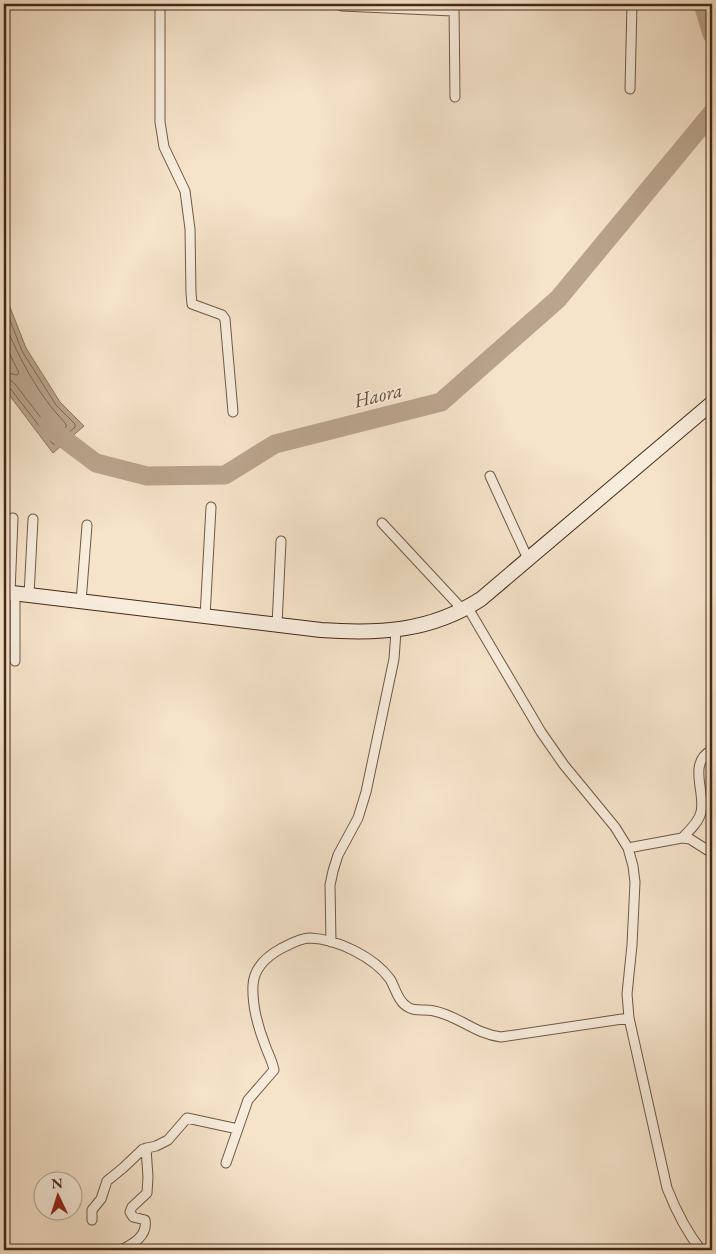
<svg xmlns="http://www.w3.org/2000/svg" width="716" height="1254" font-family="'EB Garamond',serif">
  <rect width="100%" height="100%" fill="#f5e3ca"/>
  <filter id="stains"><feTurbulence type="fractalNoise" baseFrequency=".004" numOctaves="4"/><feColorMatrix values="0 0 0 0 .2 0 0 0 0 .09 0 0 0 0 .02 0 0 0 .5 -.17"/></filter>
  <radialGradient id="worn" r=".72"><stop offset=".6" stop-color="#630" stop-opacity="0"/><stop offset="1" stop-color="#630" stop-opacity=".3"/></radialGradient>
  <path fill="#baa48d" stroke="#8c735e" d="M4 292 26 348 60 402 84 426 53 453 4 388Z"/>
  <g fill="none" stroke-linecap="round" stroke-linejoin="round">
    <path stroke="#806652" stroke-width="1" d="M4 305 22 351 56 405 75 424V427L56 444H53L10 388 4 386
      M4 322C19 358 38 395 66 424V427L57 435H54L15 384 10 380 4 379
      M4 342 19 373 17 375 4 372"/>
    <path stroke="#baa48d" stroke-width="19" d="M703 4 712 34
      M48 423 52 430 96 463 147 476 225 475 275 444 441 402 558 299 712 113"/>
    <g stroke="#725844" stroke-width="11">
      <path id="street" d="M160 4V122L164 147 185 191 190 229 191 293 192 304 222 315 225 319 233 412
        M454 4 455 97
        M342 6 453 11
        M630 89 632 4
        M490 476 528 559
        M382 523 463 610
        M10 593 13 518
        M29 595 33 519
        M81 602 87 525
        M468 608 541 732 564 765 615 827 628 848 633 866 635 882 632 945 627 994 629 1018 667 1188C676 1211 686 1231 701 1250
        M205 617 211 507
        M277 625 281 541
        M15 661V594
        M682 838C689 831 699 822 701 812 706 792 687 763 712 750
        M628 848 682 838 690 839 712 853
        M331 942 330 885 333 871 338 855 358 818 366 792 394 659 396 631
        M226 1163 248 1100 274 1070C272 1060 268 1054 265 1045 258 1027 252 1005 253 985 254 968 267 956 282 948 290 944 301 938 310 938 337 939 374 957 390 979 395 987 397 999 405 1005 414 1013 425 1008 434 1011 459 1016 475 1034 501 1037L629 1018
        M92 1220V1210L101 1199 107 1181 123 1168 143 1149 156 1146 168 1140 187 1118 238 1129
        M121 1250C133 1244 148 1236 145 1220L133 1217 130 1212 132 1207 147 1193 148 1177 146 1148"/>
    </g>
    <g stroke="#462917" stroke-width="16">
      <path id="secondary" d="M4 592 321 630C379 634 430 632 481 599L712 403"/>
    </g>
    <use href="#street" stroke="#f8eddd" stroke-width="9"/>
    <use href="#secondary" stroke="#f8eddd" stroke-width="14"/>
  </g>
  <g text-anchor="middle" stroke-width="4" stroke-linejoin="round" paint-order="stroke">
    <g font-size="20" font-style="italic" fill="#694e3a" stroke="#f8eddd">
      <text transform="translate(378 395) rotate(-14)" y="7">Haora</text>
    </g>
  </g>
  <rect width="716" height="1254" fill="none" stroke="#f5e3ca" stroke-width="20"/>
  <rect x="5" y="5" width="706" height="1244" fill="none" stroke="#462917" stroke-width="2.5"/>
  <rect x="10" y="10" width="696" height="1234" fill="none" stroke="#462917"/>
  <g transform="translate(58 1196) rotate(356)"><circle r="24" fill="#f8eddd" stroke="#b19f8e"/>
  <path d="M0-4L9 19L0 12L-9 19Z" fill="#8f2418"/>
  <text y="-8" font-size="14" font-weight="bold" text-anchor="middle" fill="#462917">N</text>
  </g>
  <rect width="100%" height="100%" filter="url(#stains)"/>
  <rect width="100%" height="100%" fill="url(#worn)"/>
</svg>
